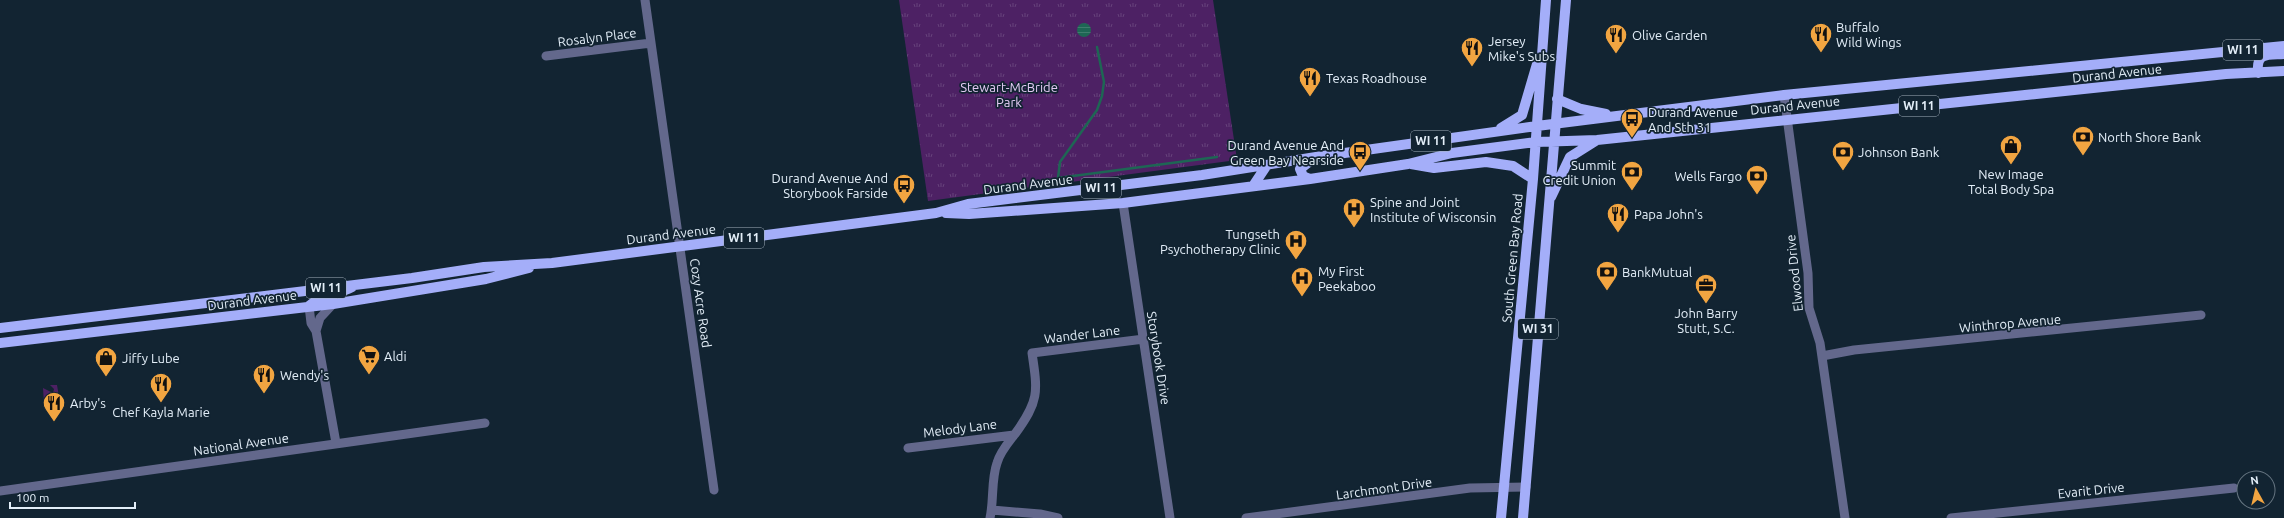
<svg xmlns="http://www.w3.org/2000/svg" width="2284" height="518" font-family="Ubuntu,sans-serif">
  <defs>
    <pattern id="park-tufts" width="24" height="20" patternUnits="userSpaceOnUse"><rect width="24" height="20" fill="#4d2164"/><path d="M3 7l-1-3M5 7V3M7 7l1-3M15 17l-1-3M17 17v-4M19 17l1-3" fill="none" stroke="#66427b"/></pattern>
    <pattern id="water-rules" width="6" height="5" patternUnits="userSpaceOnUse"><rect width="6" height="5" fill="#1e6654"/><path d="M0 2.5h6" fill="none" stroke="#3f7c6d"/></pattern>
  </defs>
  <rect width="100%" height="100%" fill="#122432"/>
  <path fill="#4d2164" d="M50 385H57L60 402 44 404 43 388 53 393 54 389Z"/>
  <path fill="url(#park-tufts)" d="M899 0H1213L1237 160 928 201Z"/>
  <path fill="url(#water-rules)" d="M1077 30a7 7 0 1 1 14 0a7 7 0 1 1-14 0Z"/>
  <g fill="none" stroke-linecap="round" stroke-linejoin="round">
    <path stroke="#1e6654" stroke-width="2.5" d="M1097 47 1104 82 1102 96 1097 110 1060 162 1058 178 1217 157"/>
    <path stroke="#63688c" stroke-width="9" d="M645 0 714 490
      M546 56 651 43
      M1784 95 1808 273 1809 308 1820 343 1845 518
      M1123 203 1170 518
      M309 306 311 323 316 331 336 443
      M316 331 320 318 333 304
      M1822 356 1854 350 2201 315
      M908 448 1014 435
      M0 491 485 423
      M992 510 1040 514 1058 518
      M990 518C994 500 991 480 997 463 1000 452 1008 443 1015 434 1039 401 1038 393 1032 353L1144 339
      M1246 518 1470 488 1526 487
      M1951 518 2234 488"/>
    <path stroke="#a4aef9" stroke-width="10" d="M2258 73C2256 52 2267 55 2284 54
      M1557 99 1581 109 1606 114
      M1501 128 1522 115 1537 64
      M1411 164 1434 168 1486 162 1513 166 1533 179
      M1310 179 1303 176 1300 169 1314 158
      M1253 186 1267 165
      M1551 197 1570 157 1597 140
      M946 213 969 214 1123 203 1310 179 1408 164 1452 153 1536 142 1597 140 2226 74 2284 71
      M309 306C321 295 337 295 352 287
      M0 328 412 278 484 267 552 263 936 213 968 204 1202 175 1316 157 1537 126 1784 95 2284 46
      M0 343 333 304 486 279 529 268
      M1501 518 1533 179 1546 0
      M1523 518 1566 0"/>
  </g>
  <defs>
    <g id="restaurant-pin" transform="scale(1.15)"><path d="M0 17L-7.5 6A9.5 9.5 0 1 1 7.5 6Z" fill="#f2a541" stroke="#122432"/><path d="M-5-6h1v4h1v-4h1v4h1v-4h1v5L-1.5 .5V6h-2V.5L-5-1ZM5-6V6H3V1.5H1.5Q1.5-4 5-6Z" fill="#111"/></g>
    <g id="bus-pin" transform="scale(1.15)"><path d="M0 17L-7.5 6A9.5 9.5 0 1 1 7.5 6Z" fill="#f2a541" stroke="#122432"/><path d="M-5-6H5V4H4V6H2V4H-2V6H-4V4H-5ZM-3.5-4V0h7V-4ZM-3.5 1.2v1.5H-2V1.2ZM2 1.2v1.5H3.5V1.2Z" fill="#111"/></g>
    <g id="bank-pin" transform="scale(1.15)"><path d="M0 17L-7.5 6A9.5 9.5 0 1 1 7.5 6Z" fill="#f2a541" stroke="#122432"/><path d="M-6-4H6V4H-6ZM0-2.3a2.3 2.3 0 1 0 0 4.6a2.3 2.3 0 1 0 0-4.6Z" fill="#111"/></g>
    <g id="shop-pin" transform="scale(1.15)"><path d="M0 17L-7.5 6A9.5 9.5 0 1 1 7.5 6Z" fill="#f2a541" stroke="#122432"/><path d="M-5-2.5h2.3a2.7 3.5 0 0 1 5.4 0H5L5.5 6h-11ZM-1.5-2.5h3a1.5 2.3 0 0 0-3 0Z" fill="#111"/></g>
    <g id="hospital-pin" transform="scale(1.15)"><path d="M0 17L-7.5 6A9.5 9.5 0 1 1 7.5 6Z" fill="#f2a541" stroke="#122432"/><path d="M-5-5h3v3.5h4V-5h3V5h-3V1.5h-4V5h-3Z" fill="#111"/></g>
    <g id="office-pin" transform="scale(1.15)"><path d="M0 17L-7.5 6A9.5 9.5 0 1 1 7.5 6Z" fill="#f2a541" stroke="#122432"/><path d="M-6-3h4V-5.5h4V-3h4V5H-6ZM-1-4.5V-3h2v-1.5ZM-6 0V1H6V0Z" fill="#111"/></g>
    <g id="supermarket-pin" transform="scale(1.15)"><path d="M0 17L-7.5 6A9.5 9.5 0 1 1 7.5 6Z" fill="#f2a541" stroke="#122432"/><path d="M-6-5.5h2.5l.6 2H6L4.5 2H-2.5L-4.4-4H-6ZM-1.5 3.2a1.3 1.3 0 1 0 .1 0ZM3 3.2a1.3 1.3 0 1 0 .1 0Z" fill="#111"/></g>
  </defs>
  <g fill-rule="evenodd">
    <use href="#restaurant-pin" x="1821" y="34"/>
    <use href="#restaurant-pin" x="1616" y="35"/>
    <use href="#restaurant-pin" x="1472" y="48"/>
    <use href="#restaurant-pin" x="1310" y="78"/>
    <use href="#bus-pin" x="1632" y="119"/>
    <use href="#bank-pin" x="2083" y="137"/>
    <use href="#shop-pin" x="2011" y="146"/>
    <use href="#bus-pin" x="1360" y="152"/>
    <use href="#bank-pin" x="1843" y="152"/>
    <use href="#bank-pin" x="1632" y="172"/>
    <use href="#bank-pin" x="1757" y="176"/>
    <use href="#bus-pin" x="904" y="185"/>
    <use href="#hospital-pin" x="1354" y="209"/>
    <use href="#restaurant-pin" x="1618" y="214"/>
    <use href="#hospital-pin" x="1296" y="241"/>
    <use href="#bank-pin" x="1607" y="272"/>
    <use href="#hospital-pin" x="1302" y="278"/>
    <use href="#office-pin" x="1706" y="285"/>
    <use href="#supermarket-pin" x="369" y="356"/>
    <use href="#shop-pin" x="106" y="358"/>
    <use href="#restaurant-pin" x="264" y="375"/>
    <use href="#restaurant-pin" x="161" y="384"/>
    <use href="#restaurant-pin" x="54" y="403"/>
  </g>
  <g text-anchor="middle" stroke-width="3.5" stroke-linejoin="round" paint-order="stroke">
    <g fill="#122432" stroke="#a4b1bd" stroke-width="1">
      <rect x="2223" y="40" width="40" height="20" rx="3"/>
      <rect x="1899" y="96" width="40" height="20" rx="3"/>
      <rect x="1411" y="131" width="40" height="20" rx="3"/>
      <rect x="1081" y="178" width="40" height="20" rx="3"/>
      <rect x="724" y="228" width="40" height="20" rx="3"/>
      <rect x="306" y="278" width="40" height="20" rx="3"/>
      <rect x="1518" y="319" width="40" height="20" rx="3"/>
    </g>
    <g font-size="12" font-weight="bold" fill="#e3eef8">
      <text x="2243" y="54">WI 11</text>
      <text x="1919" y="110">WI 11</text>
      <text x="1431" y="145">WI 11</text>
      <text x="1101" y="192">WI 11</text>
      <text x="744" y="242">WI 11</text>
      <text x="326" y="292">WI 11</text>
      <text x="1538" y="333">WI 31</text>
    </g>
    <g font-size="13" fill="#e3eef8" stroke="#122432" text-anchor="start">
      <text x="1836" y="32">Buffalo<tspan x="1836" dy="15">Wild Wings</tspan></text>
      <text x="1632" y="40">Olive Garden</text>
      <text x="1488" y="46">Jersey<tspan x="1488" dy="15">Mike's Subs</tspan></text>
      <text x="1326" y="83">Texas Roadhouse</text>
      <text x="1648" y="117">Durand Avenue<tspan x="1648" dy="15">And Sth 31</tspan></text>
      <text x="2098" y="142">North Shore Bank</text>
      <text x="1344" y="150" text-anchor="end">Durand Avenue And<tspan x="1344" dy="15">Green Bay Nearside</tspan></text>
      <text x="1858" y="157">Johnson Bank</text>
      <text x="1616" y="170" text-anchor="end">Summit<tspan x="1616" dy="15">Credit Union</tspan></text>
      <text x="2011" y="179" text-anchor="middle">New Image<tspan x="2011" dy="15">Total Body Spa</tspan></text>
      <text x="1742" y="181" text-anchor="end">Wells Fargo</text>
      <text x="888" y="183" text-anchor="end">Durand Avenue And<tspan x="888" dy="15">Storybook Farside</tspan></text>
      <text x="1370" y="207">Spine and Joint<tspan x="1370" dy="15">Institute of Wisconsin</tspan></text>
      <text x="1634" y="219">Papa John's</text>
      <text x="1280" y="239" text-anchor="end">Tungseth<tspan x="1280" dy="15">Psychotherapy Clinic</tspan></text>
      <text x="1318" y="276">My First<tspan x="1318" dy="15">Peekaboo</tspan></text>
      <text x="1622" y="277">BankMutual</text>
      <text x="1706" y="318" text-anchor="middle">John Barry<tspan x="1706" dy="15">Stutt, S.C.</tspan></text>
      <text x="384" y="361">Aldi</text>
      <text x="122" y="363">Jiffy Lube</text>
      <text x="280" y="380">Wendy's</text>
      <text x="70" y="408">Arby's</text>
      <text x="161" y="417" text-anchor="middle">Chef Kayla Marie</text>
    </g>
    <g font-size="13" fill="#e3eef8" stroke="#122432">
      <text transform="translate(597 37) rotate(-7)" y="5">Rosalyn Place</text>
      <text transform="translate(2117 73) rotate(-6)" y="5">Durand Avenue</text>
      <text transform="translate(1795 105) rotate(-6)" y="5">Durand Avenue</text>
      <text transform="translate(1028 184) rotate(-7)" y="5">Durand Avenue</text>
      <text transform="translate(671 234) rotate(-7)" y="5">Durand Avenue</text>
      <text transform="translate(1512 258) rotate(-85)" y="5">South Green Bay Road</text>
      <text transform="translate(1794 273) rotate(-96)" y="5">Elwood Drive</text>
      <text transform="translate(252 300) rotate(-7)" y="5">Durand Avenue</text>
      <text transform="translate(701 303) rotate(82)" y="5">Cozy Acre Road</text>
      <text transform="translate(2010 323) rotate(-5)" y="5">Winthrop Avenue</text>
      <text transform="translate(1082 334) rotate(-7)" y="5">Wander Lane</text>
      <text transform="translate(1159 358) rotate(81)" y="5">Storybook Drive</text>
      <text transform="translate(960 428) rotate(-7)" y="5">Melody Lane</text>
      <text transform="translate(241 444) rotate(-8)" y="5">National Avenue</text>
      <text transform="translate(1384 488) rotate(-8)" y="5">Larchmont Drive</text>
      <text transform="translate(2091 490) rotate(-6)" y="5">Evarit Drive</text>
    </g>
    <g font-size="13" fill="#e3caf3" stroke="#122432">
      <text x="1009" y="92">Stewart-McBride<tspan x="1009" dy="15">Park</tspan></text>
    </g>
  </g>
  <g transform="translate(2256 490) rotate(352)"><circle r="19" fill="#122432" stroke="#667581"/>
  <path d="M0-3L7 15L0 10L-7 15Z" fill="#f2a541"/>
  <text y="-6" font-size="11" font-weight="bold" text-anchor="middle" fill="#e3eef8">N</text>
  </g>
  <path d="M10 502v6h125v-6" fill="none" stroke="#e3eef8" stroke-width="2"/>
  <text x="16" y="502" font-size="12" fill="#e3eef8" stroke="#122432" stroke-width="3" paint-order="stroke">100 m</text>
</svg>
